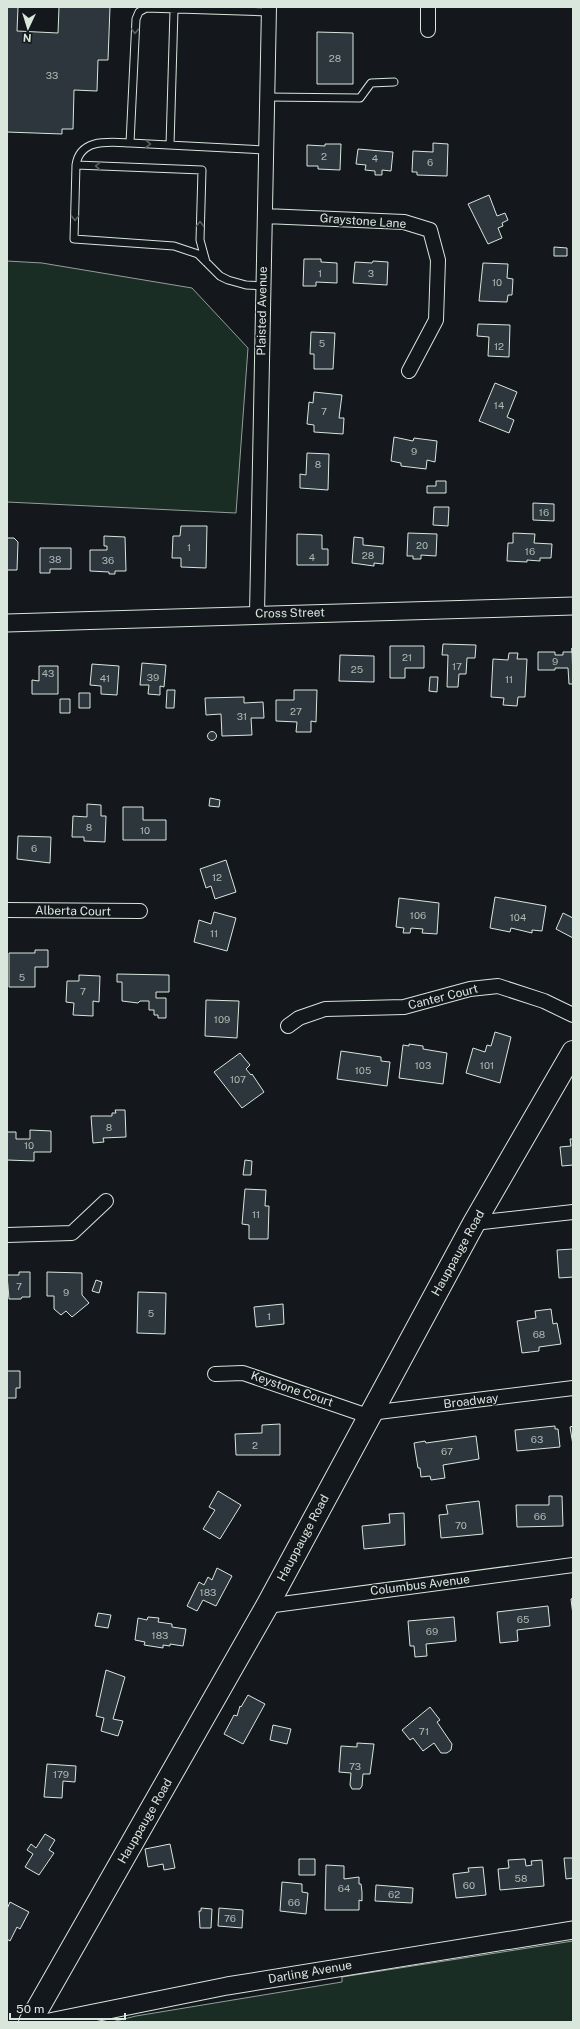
<svg xmlns="http://www.w3.org/2000/svg" width="580" height="2029" font-family="'Public Sans',sans-serif">
  <rect width="100%" height="100%" fill="#14181c"/>
  <path fill="#1a2d24" stroke="#939e99" d="M7 261 42 263 192 288 248 348 236 513 7 502Z
    M573 1941V2022H112L136 2016 342 1982V1977Z"/>
  <path fill="#2c363c" stroke="#d8e6dc" d="M7 7H18L17 31 58 33 59 7H110L108 60H98L97 91 74 90 73 129H62V134L7 132Z
    M317 32 353 33V84H317Z
    M433 143 448 144 447 176 417 175V172H412L413 151 433 152Z
    M325 144H341L340 170 318 169V166H307V145L325 146Z
    M358 149 393 152 391 171 382 170V175H375V171L365 170 366 165 356 164Z
    M489 195 497 216 505 213 508 220 502 223 503 226 498 228 502 238 488 244 468 204Z
    M554 247 567 248V256H554Z
    M304 259H321V262L337 263V283L316 282V286H303Z
    M373 261 388 262 387 285 353 283 355 262 372 263Z
    M483 263 508 264 507 278 513 279 512 295H508L507 302 479 301Z
    M478 324 510 325 509 357 488 356 489 337 477 336Z
    M311 332 335 333 333 369H314V354H310Z
    M495 383 517 392 507 417 514 420 509 433 479 421Z
    M314 392 342 395 339 418H344L343 434 314 432V425L307 424 309 402 313 403Z
    M394 437 413 441 414 438 437 441 435 462 427 460 426 469 401 466V463L391 461Z
    M307 453 329 454 328 490 300 488V474L306 475Z
    M436 481H446V493H427V486H436Z
    M533 503 554 504V521L533 520Z
    M434 507H449L448 526 433 525Z
    M181 526H207L206 568 181 567V558H172L173 536H180Z
    M408 533 437 534 436 556 421 555V559H413V556H407Z
    M513 533 535 534 534 543 552 544 551 558H540V561L527 560V562L507 561 508 543H513Z
    M297 534 322 535V549H328V565H297Z
    M104 536 125 537 126 571H115V574H109V572L90 571V550H107V546H104Z
    M354 537 363 538V545L384 547 383 564 374 563V566L352 563Z
    M7 538H14L18 542 17 570H7Z
    M40 548H71V569H50V573H40Z
    M443 644 476 645 475 658H467L466 674H459L458 687H447L448 655H442Z
    M390 646H424V668H405V678H390Z
    M572 648 573 684H569L568 668H555V670H538V652H555V655H563V652H572Z
    M509 653H518L517 659H527L525 697H518L517 706 503 705 504 698 491 697 493 659 508 660Z
    M340 655 374 656V682L339 681Z
    M142 663 166 665 164 687 160 686V695L148 694 149 685H140Z
    M92 664 119 666 117 695 101 694V686L90 685Z
    M39 666H58V694H32V680L39 681Z
    M430 677H438L437 692 429 691Z
    M167 690H175L174 708H166Z
    M294 690H317L316 722 311 721V732H296L297 722 276 721V700H294Z
    M79 693H90V708H79Z
    M244 697V703L263 702 264 718H251L252 735 222 736 221 714 206 715 205 698Z
    M60 699H70V713H60Z
    M207.5 736a4.5 4.5 0 1 1 9 0a4.5 4.5 0 1 1-9 0Z
    M210 798 220 800 219 807 209 806Z
    M87 804 101 805V816H106L105 842 84 841V837H72L73 816 87 817Z
    M123 807H143V820H166V840H123Z
    M18 836 51 837 50 863 17 859Z
    M226 860 236 892 215 899 211 886 206 888 200 869Z
    M495 897 546 906 542 931 532 930V933L511 928 510 932 490 928Z
    M399 898 439 903 437 934 422 933 423 929 411 928 410 933H403L404 928 396 927Z
    M214 912 236 918 227 951 194 942 199 920 211 924Z
    M563 913 573 918V938L556 929Z
    M35 950H48V967H35V987H9V953H35Z
    M117 974 169 975V992H156V998H166V1018H158V1015H154V1010H149V1001H140L138 1003 122 1001V982H117Z
    M79 975 100 976 99 1002 93 1001V1016L73 1015 74 1003 66 1002 67 981H79Z
    M206 1000 239 1001 237 1038 205 1036Z
    M495 1032 511 1037 500 1083 466 1073 473 1048 485 1052 487 1045 491 1046Z
    M409 1044 423 1046V1049L447 1053 443 1084 399 1078 403 1045 409 1046Z
    M341 1051 381 1057V1061L390 1062 387 1086 337 1079Z
    M240 1053 250 1065 246 1069 251 1075 252 1074 264 1092 242 1108 214 1072Z
    M115 1110H125L126 1137 103 1138 104 1142 93 1143 91 1116H112V1113H116Z
    M30 1130 51 1131V1152H34V1161L7 1160V1164V1132H16V1139H30Z
    M570 1139H573V1165L562 1166 560 1147 571 1146Z
    M245 1160 252 1161 251 1175H243Z
    M245 1189 266 1190 265 1206H269L268 1239H249V1225L242 1224Z
    M573 1249V1277L559 1278 557 1250Z
    M19 1272H30V1297H22L21 1299H9L7 1275H19Z
    M47 1272 82 1273V1295L89 1303 72 1317 66 1311 61 1315 54 1309V1296H47Z
    M96 1280 102 1282 99 1293 92 1291Z
    M138 1292 166 1293 165 1334 137 1333Z
    M283 1304 284 1324 256 1327 254 1307Z
    M551 1309 553 1324 557 1323 561 1344 539 1347V1351L522 1353 517 1321 536 1318 535 1311Z
    M7 1371H20V1388H16V1398H7Z
    M280 1424V1455H236L235 1434 262 1433V1425Z
    M555 1426V1429H558L560 1447 517 1451 515 1430Z
    M573 1426V1445L570 1427Z
    M476 1436 479 1459 443 1465 445 1478 431 1480 430 1476 421 1477 420 1468H418L414 1443 425 1441 426 1443Z
    M218 1491 241 1505 220 1539 203 1529 215 1510 209 1507Z
    M549 1496H562L563 1526 517 1527 516 1505H549Z
    M479 1501 483 1534 441 1538 439 1515 448 1514 446 1505Z
    M404 1513 405 1545 364 1549 362 1526 390 1523 389 1514Z
    M217 1568 232 1576 216 1606 203 1600 197 1611 187 1606 199 1582 204 1585 208 1577 212 1580Z
    M573 1598V1615L571 1599Z
    M548 1606 550 1626 517 1630 518 1641 500 1643 497 1612Z
    M98 1613 111 1615 108 1628 95 1626Z
    M148 1617 159 1618 158 1622 172 1624V1627L186 1629 183 1646 170 1644V1646L163 1645V1648L144 1645 145 1642 135 1640 138 1618 147 1620Z
    M454 1617 456 1641 426 1644 427 1656 415 1657 414 1646H410L408 1621Z
    M106 1670 125 1677 113 1719 123 1721 118 1736 101 1731 104 1718 96 1716Z
    M248 1695 265 1704 243 1744 224 1734 234 1715 237 1716 240 1706 241 1707Z
    M430 1707 440 1720 437 1722 452 1744 451 1750 447 1753H441L434 1743 423 1751 413 1738 410 1740 402 1730Z
    M273 1725 291 1729 287 1744 270 1740Z
    M357 1743 374 1744 370 1774H363L362 1786 360 1789H352L350 1785 351 1773 339 1772 341 1746 357 1747Z
    M47 1764 76 1766 75 1782 63 1781 62 1798 44 1797Z
    M45 1834 55 1840 49 1850 54 1853 39 1875 25 1867 33 1854 27 1850 31 1844 36 1848Z
    M170 1844 175 1868 164 1870 163 1864 148 1867 145 1849Z
    M564 1858H573V1878L566 1879Z
    M299 1859H315V1875H299Z
    M525 1859 526 1866 532 1865 531 1861 542 1860 544 1886 500 1890 498 1869 509 1868 508 1860Z
    M326 1865 344 1866V1879L359 1877V1884H361L362 1892V1901L359 1900V1910H325Z
    M483 1867 486 1895 456 1898 453 1874 469 1872 468 1868Z
    M282 1882 302 1884V1892L308 1893 306 1914 280 1911Z
    M376 1885 413 1888 412 1903 375 1901Z
    M10 1902 29 1912 20 1929 17 1927 10 1941 7 1939V1909Z
    M201 1908 212 1909 211 1928H200L199 1911H201Z
    M219 1908 243 1910 242 1928 218 1926Z"/>
  <g fill="none" stroke-linecap="round" stroke-linejoin="round">
    <g stroke="#d8e6dc" stroke-width="9">
      <path id="service" d="M267 97 360 98 371 83 394 82
        M130 143C109 142 80 138 76 165L74 239 174 246 198 254 220 276 228 280 246 285 263 286
        M170 145 174 10
        M266 150 130 143 136 19 139 12 146 8 269 12
        M76 165 202 170 200 240 206 262"/>
    </g>
    <g stroke="#d8e6dc" stroke-width="16">
      <path id="minor" d="M428 30V7
        M265 216 404 222 430 230 438 260 436 320 409 371
        M257 614 269 7
        M7 910 140 911
        M288 1026 299 1018 325 1009 404 1007 470 989 498 986 544 1001 573 1015
        M474 1223 573 1212
        M7 1235 72 1233 106 1201
        M215 1374 243 1373 368 1416
        M370 1413 573 1388
        M267 1606 573 1565"/>
    </g>
    <g stroke="#d8e6dc" stroke-width="19">
      <path id="tertiary" d="M7 623 573 606
        M49 2022 227 1986 573 1930"/>
    </g>
    <g stroke="#d8e6dc" stroke-width="24">
      <path id="primary" d="M30 2022 267 1606 474 1223 573 1052"/>
    </g>
    <use href="#service" stroke="#14181c" stroke-width="7"/>
    <use href="#minor" stroke="#14181c" stroke-width="14"/>
    <use href="#tertiary" stroke="#14181c" stroke-width="17"/>
    <use href="#primary" stroke="#14181c" stroke-width="22"/>
  </g>
  <defs><path id="oneway-chevron" d="M-2-3.5L2.5 0L-2 3.5" fill="none" stroke-width="1.6" stroke-linecap="round" stroke-linejoin="round"/></defs>
  <g stroke="#59605f">
    <use href="#oneway-chevron" transform="translate(135 31) rotate(92)"/>
    <use href="#oneway-chevron" transform="translate(148 144) rotate(3)"/>
    <use href="#oneway-chevron" transform="translate(98 166) rotate(-178)"/>
    <use href="#oneway-chevron" transform="translate(75 218) rotate(91)"/>
    <use href="#oneway-chevron" transform="translate(200 224) rotate(-89)"/>
  </g>
  <g text-anchor="middle" stroke-width="3" stroke-linejoin="round" paint-order="stroke">
    <g font-size="10" fill="#adbab4">
      <text x="335" y="62">28</text>
      <text x="52" y="79">33</text>
      <text x="324" y="160">2</text>
      <text x="375" y="162">4</text>
      <text x="430" y="166">6</text>
      <text x="320" y="277">1</text>
      <text x="371" y="277">3</text>
      <text x="497" y="286">10</text>
      <text x="322" y="347">5</text>
      <text x="499" y="350">12</text>
      <text x="499" y="409">14</text>
      <text x="324" y="415">7</text>
      <text x="414" y="455">9</text>
      <text x="318" y="468">8</text>
      <text x="544" y="516">16</text>
      <text x="422" y="549">20</text>
      <text x="189" y="551">1</text>
      <text x="530" y="555">16</text>
      <text x="368" y="559">28</text>
      <text x="312" y="561">4</text>
      <text x="55" y="563">38</text>
      <text x="108" y="564">36</text>
      <text x="407" y="661">21</text>
      <text x="555" y="665">9</text>
      <text x="457" y="670">17</text>
      <text x="357" y="673">25</text>
      <text x="48" y="677">43</text>
      <text x="153" y="681">39</text>
      <text x="105" y="682">41</text>
      <text x="509" y="683">11</text>
      <text x="296" y="715">27</text>
      <text x="242" y="720">31</text>
      <text x="89" y="831">8</text>
      <text x="145" y="834">10</text>
      <text x="34" y="852">6</text>
      <text x="217" y="881">12</text>
      <text x="418" y="919">106</text>
      <text x="518" y="921">104</text>
      <text x="214" y="937">11</text>
      <text x="22" y="981">5</text>
      <text x="83" y="995">7</text>
      <text x="222" y="1023">109</text>
      <text x="423" y="1069">103</text>
      <text x="487" y="1069">101</text>
      <text x="363" y="1074">105</text>
      <text x="238" y="1083">107</text>
      <text x="109" y="1131">8</text>
      <text x="29" y="1149">10</text>
      <text x="256" y="1218">11</text>
      <text x="19" y="1290">7</text>
      <text x="66" y="1296">9</text>
      <text x="151" y="1317">5</text>
      <text x="269" y="1320">1</text>
      <text x="539" y="1338">68</text>
      <text x="537" y="1443">63</text>
      <text x="255" y="1449">2</text>
      <text x="447" y="1455">67</text>
      <text x="540" y="1520">66</text>
      <text x="461" y="1529">70</text>
      <text x="208" y="1596">183</text>
      <text x="523" y="1623">65</text>
      <text x="432" y="1635">69</text>
      <text x="160" y="1639">183</text>
      <text x="424" y="1735">71</text>
      <text x="355" y="1770">73</text>
      <text x="61" y="1778">179</text>
      <text x="521" y="1882">58</text>
      <text x="469" y="1889">60</text>
      <text x="344" y="1892">64</text>
      <text x="394" y="1898">62</text>
      <text x="294" y="1906">66</text>
      <text x="230" y="1922">76</text>
    </g>
    <g font-size="12" fill="#d8e6dc" stroke="#14181c">
      <text transform="translate(363 221) rotate(4)" y="4">Graystone Lane</text>
      <text transform="translate(262 311) rotate(-89)" y="4">Plaisted Avenue</text>
      <text transform="translate(290 613) rotate(-1)" y="4">Cross Street</text>
      <text transform="translate(73 911) rotate(1)" y="4">Alberta Court</text>
      <text transform="translate(443 997) rotate(-14)" y="4">Canter Court</text>
      <text transform="translate(458 1253) rotate(-61)" y="4">Hauppauge Road</text>
      <text transform="translate(292 1389) rotate(19)" y="4">Keystone Court</text>
      <text transform="translate(471 1401) rotate(-7)" y="4">Broadway</text>
      <text transform="translate(303 1538) rotate(-62)" y="4">Hauppauge Road</text>
      <text transform="translate(420 1585) rotate(-7)" y="4">Columbus Avenue</text>
      <text transform="translate(145 1821) rotate(-60)" y="4">Hauppauge Road</text>
      <text transform="translate(310 1972) rotate(-10)" y="4">Darling Avenue</text>
    </g>
  </g>
  <rect width="580" height="2029" fill="none" stroke="#d8e6dc" stroke-width="16"/>
  <g transform="translate(28 28) rotate(184)" stroke="#14181c" stroke-width="3" paint-order="stroke">
  <path d="M0-3L7 15L0 10L-7 15Z" fill="#d8e6dc"/>
  <text y="-6" font-size="11" font-weight="bold" text-anchor="middle" fill="#d8e6dc">N</text>
  </g>
  <path d="M10 2013v6h115v-6" fill="none" stroke="#d8e6dc" stroke-width="2"/>
  <text x="16" y="2013" font-size="12" fill="#d8e6dc" stroke="#14181c" stroke-width="3" paint-order="stroke">50 m</text>
</svg>
